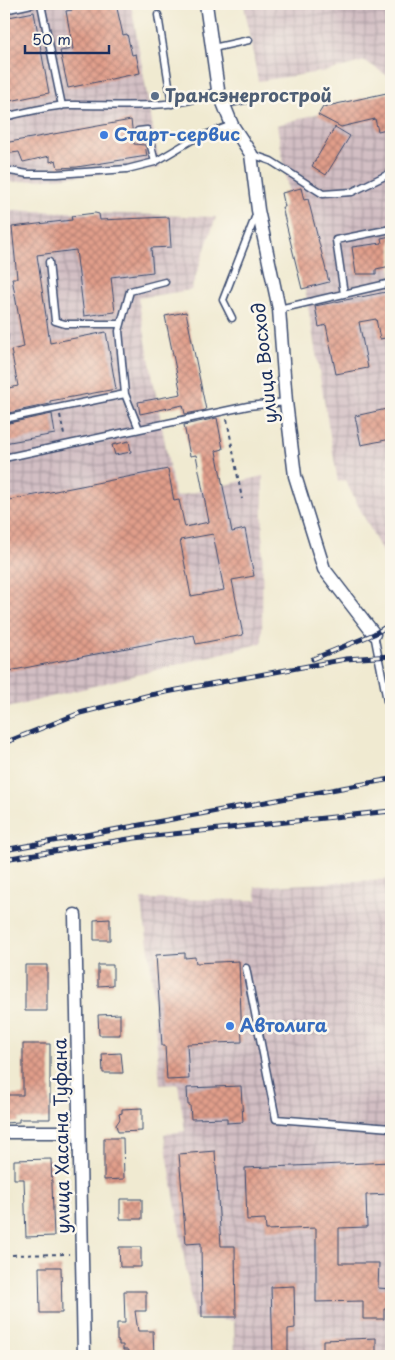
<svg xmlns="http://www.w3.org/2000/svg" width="395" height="1360" font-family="'Playpen Sans',sans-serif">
  <defs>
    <pattern id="industrial-grid" width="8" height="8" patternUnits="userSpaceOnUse" patternTransform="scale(1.25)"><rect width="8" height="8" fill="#d2bec3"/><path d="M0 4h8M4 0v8" fill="none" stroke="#aa9ba2"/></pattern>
    <pattern id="building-cross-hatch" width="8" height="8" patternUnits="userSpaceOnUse" patternTransform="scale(1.25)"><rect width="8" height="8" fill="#e19e8a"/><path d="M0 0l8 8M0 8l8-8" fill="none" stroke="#b68174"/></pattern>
  </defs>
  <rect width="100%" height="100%" fill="#fbf7ec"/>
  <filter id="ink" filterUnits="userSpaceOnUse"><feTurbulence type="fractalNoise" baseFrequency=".02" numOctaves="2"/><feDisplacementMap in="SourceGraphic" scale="10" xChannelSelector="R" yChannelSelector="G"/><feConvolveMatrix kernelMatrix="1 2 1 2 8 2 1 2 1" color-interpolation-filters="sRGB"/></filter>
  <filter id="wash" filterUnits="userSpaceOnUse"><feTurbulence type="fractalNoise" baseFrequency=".0096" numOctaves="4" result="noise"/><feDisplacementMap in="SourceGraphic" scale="20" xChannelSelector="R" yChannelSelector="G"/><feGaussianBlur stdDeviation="1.12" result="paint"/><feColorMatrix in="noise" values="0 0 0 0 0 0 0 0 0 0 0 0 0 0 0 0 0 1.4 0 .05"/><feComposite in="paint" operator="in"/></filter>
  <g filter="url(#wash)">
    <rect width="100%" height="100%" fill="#f0ead1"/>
    <path fill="url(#industrial-grid)" d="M4 4H131L160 168 4 183Z
      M244 4H391V78L365 61 328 71 258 81Z
      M391 93V569L345 480 338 482 277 125Z
      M4 210 216 217 191 290 138 298 175 497 263 476 262 643 4 709Z
      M391 879V1356H235L234 1321 194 1318 164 1134 185 1131 178 1084 160 1085 150 957 141 899 257 900 255 887Z"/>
    <g id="blocks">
      <path fill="url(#building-cross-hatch)" fill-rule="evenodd" d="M71 4H116L123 35 127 34 132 55 136 54 140 73 68 88 60 51 73 49 66 11 72 10Z
        M34 12 49 93 5 102 4 18Z
        M391 92V128L378 131 375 119 341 127 318 115 323 107Z
        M131 120 134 144 145 145 147 156 77 167 58 168 56 160 50 162V156L23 162 19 152 4 154V143Z
        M335 127 350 136 326 175 312 166Z
        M301 188 304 200 308 199 329 282 302 289 282 207H285L282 193Z
        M95 213 99 214 100 220 169 217 171 247 151 248 153 272 111 277 115 312 84 316 76 250 37 255 50 343 106 332 116 389 50 401V404L4 414V389L18 386 11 350 24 347 12 278H17L12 227 72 220 71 216Z
        M391 236V266L376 269V274H356L352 247 382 243 381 238Z
        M391 291V337L380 339 376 319 359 322 368 368 336 374 326 325 319 327 315 306Z
        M186 312 206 410 185 414 183 405 140 414 138 402 181 394 165 316Z
        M391 408V439L361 445 355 416Z
        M52 414 55 434 4 443V424Z
        M217 418 223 449 216 451 232 532 245 529 254 576 232 580 243 635 196 644 194 635 9 671 4 644V501L168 469 174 501 179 500 185 527 209 522 196 455 190 456 184 425ZM213 534 224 590 191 596 180 540Z
        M129 441 131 452 115 455 112 445Z
        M110 919V940H94V920Z
        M185 953V958L195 957 196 963 239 961 242 1042 187 1044 189 1079 167 1080 165 1046H162L156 955Z
        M25 965H47V1011H25Z
        M98 965H113V985L98 986Z
        M120 1014V1035H99L98 1015Z
        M23 1044H50V1119H19V1122L4 1123V1095H23Z
        M121 1053 123 1073H103L102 1054Z
        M241 1086 243 1122 227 1123V1118L191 1119 190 1105H188L187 1088Z
        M142 1108V1131L118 1132 116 1125 120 1119 119 1114 122 1113V1109Z
        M104 1138H123L124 1179 104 1180Z
        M215 1151 221 1246H235L236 1317H202L201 1243 186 1244 179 1154Z
        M51 1159 54 1236 26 1237 24 1179H14V1160Z
        M391 1162V1194L366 1195 367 1227 339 1228V1263H379L378 1288 391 1289V1309H384V1319H363V1301L316 1302V1228L266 1230 265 1219 247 1220 245 1168Z
        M120 1199H142V1219H120Z
        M119 1247H141V1267H120Z
        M39 1267H61L62 1313H40Z
        M294 1286 295 1328 288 1329V1356H273L271 1287Z
        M124 1291H146V1311H135L138 1331H153L154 1356H128V1350H123V1345H119V1341H117V1323H125Z
        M376 1338V1356H323V1340Z"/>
    </g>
  </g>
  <g filter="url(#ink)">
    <use href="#blocks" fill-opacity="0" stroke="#3b4b6f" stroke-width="1"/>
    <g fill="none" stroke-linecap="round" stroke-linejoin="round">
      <g stroke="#3b4b6f" stroke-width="9">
        <path id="lane" d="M41 4 62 106
          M4 10 32 4
          M158 15 172 104
          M213 48 249 40
          M224 104 262 97
          M4 117C24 113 47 106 68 105 113 104 178 112 218 90
          M138 131 147 130 155 162
          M251 154 271 161 323 194 352 192 391 173
          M4 170 28 174H57L127 169 155 162 192 140 232 125
          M49 262 55 321 65 324H121
          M344 294 336 240 391 229
          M279 309 391 283
          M232 318 223 300 256 215
          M4 336V339
          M4 419 125 394
          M139 429 125 394 119 331 130 291 165 282
          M4 458 248 406 286 402
          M374 634 387 701 391 705
          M246 968 276 1119 391 1128"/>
      </g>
      <g stroke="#3b4b6f" stroke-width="15">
        <path id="street" d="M206 4 218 90 232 125 251 154 258 210 279 309 286 402 295 476 324 569 374 634
          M75 915 84 1356
          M4 1132H79"/>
      </g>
      <path stroke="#3b4b6f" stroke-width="2" stroke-dasharray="4 4" stroke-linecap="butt" d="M60 415 64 435
        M227 419 242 499
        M4 1255 69 1254"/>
      <use href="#lane" stroke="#fff" stroke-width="6"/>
      <use href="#street" stroke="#fff" stroke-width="12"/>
      <g stroke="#1b2f5e" stroke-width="5">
        <path id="rail" d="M313 659 374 634 391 624
          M4 743 80 713 150 695 346 659 391 656
          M4 850 391 779
          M4 859 135 838 391 811"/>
      </g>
      <use href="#rail" stroke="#fbf7ec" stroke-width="3" stroke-dasharray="9" stroke-linecap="butt"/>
    </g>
  </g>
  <circle fill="#5c6f8a" stroke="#fbf7ec" stroke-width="2" cx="155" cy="96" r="5"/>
  <g fill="#3f7fe0" stroke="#fbf7ec" stroke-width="2">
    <circle cx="104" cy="135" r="5"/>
    <circle cx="230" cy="1026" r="5"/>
  </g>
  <g text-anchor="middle" stroke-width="5" stroke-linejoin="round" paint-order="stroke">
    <g font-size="18" font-weight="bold" fill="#4e5e75" stroke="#fbf7ec" text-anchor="start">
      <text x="165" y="102">Трансэнергострой</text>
    </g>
    <g font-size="18" font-weight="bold" fill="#366cbe" stroke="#fbf7ec" text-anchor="start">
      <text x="114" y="141">Старт-сервис</text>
      <text x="240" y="1032">Автолига</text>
    </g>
    <g font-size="18" fill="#1b2f5e" stroke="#fbf7ec">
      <text transform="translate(265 363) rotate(-96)" y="6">улица Восход</text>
      <text transform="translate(62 1136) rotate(-91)" y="6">улица Хасана Туфана</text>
    </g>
  </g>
  <rect width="395" height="1360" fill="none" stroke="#fbf7ec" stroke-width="20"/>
  <path d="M25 45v8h84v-8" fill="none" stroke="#1b2f5e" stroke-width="2.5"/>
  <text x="32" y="45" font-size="15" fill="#1b2f5e" stroke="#fbf7ec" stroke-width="4" paint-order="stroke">50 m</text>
</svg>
